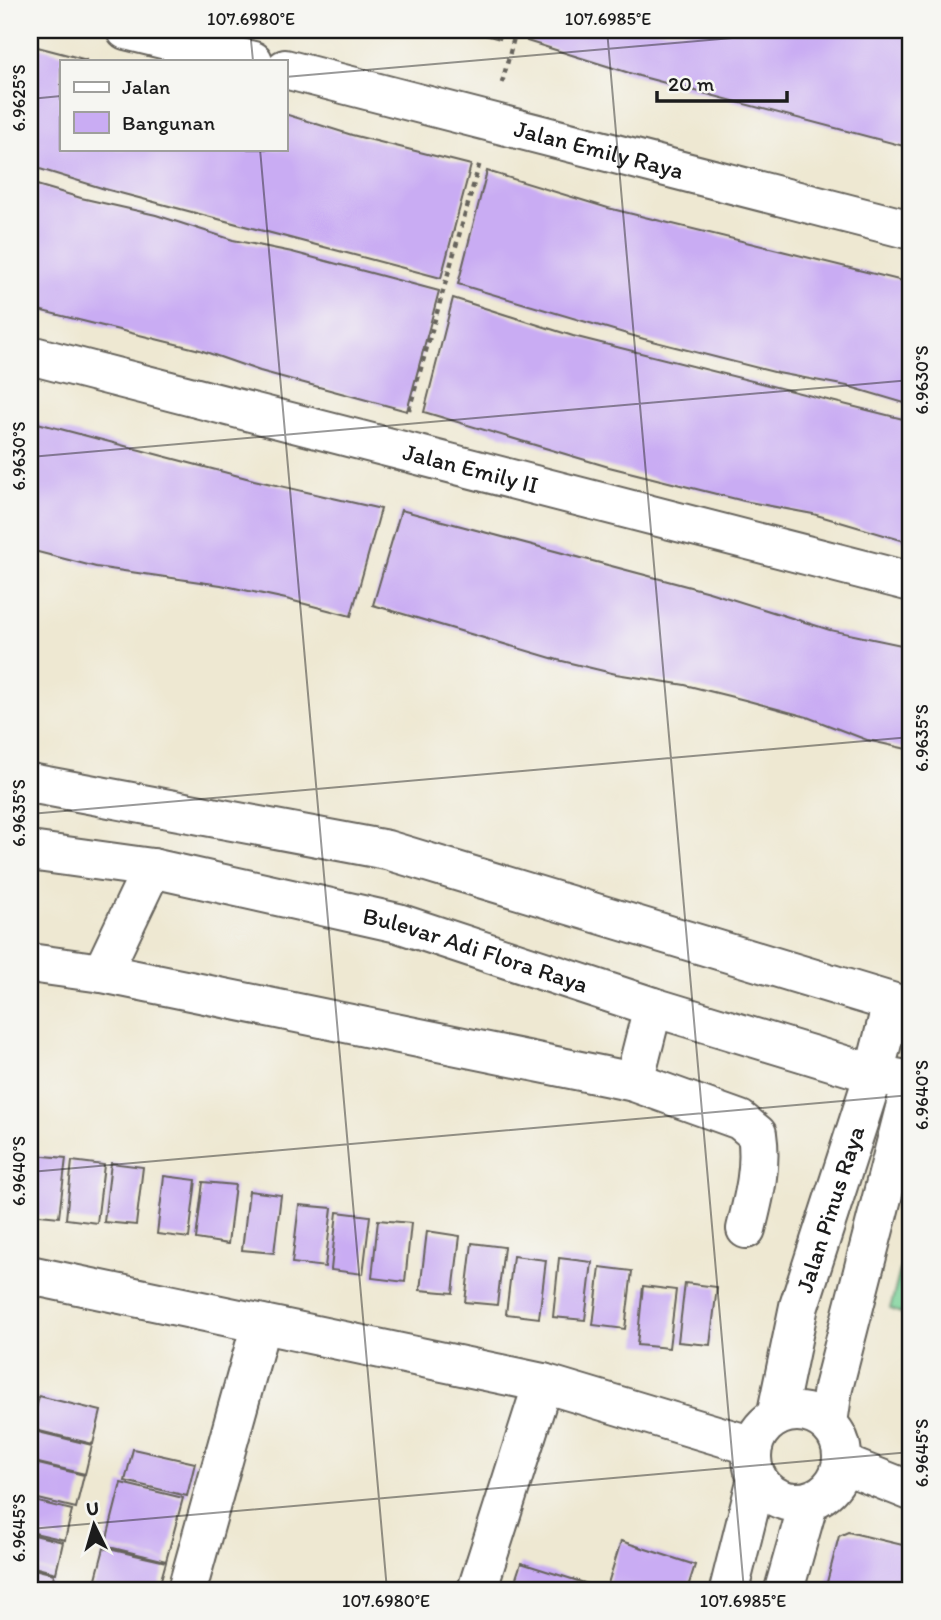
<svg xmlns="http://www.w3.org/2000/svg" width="941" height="1620" font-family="Itim,sans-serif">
  <rect width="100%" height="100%" fill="#f6f6f2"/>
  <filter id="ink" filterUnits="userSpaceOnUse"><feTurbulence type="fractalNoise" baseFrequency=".0143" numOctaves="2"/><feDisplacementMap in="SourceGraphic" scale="14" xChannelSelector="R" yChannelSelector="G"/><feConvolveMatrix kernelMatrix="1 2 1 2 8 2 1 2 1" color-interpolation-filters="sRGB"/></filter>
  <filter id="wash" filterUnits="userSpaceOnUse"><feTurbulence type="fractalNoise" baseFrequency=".00686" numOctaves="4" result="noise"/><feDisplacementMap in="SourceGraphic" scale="28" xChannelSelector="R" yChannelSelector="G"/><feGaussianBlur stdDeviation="1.57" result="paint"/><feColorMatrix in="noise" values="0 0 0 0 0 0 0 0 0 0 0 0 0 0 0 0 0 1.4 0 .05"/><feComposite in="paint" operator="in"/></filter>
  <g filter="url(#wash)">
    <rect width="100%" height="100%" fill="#eee8d2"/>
    <path fill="#78d197" stroke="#4a765a" stroke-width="2" d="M911 1228V1317L890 1309Z"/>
    <g id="blocks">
      <path fill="#c9acf3" d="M467 30H503L500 39Z
        M530 30 911 31V148L639 76 527 41Z
        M30 45 87 60 61 61V149H285V114L352 135 471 165 441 278 105 189 30 166Z
        M487 171 608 208 911 283V405L847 386 778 373 644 339 458 284Z
        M30 183 81 198 156 215 233 240 292 252 439 291 407 411 260 371 200 350 30 308Z
        M453 298 573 336 911 421V543L813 514 744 501 609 467 424 412Z
        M30 421 254 480 381 509 351 616 286 599 221 585 96 567 30 550Z
        M401 510 709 592 830 630 911 647V750L867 740 807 717 745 700 685 685 616 674 558 660 373 605Z
        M33 1155 66 1158 59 1217 30 1214V1186Z
        M72 1161 104 1165 97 1223 66 1219Z
        M111 1163 143 1167 136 1225 104 1222Z
        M164 1176 196 1180 189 1238 157 1234Z
        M203 1182 235 1185 228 1244 196 1239Z
        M249 1191 281 1195 274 1253 242 1250Z
        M299 1205 332 1208 325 1267 292 1263Z
        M337 1212 370 1216 363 1274 331 1270Z
        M378 1220 411 1223 405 1282 372 1278Z
        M427 1231 460 1236 453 1293 420 1290Z
        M472 1243 504 1247 497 1305 465 1302Z
        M513 1256 546 1260 539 1318 506 1314Z
        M559 1258 592 1262 585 1320 553 1317Z
        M600 1267 632 1271 625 1329 593 1325Z
        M685 1283 717 1287 710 1345 678 1342Z
        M643 1286 676 1290 669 1348 637 1345Z
        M39 1396 101 1411 93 1444 31 1429Z
        M30 1430 92 1445 85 1474 30 1461Z
        M133 1449 195 1463 187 1496 125 1481Z
        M30 1462 84 1475 76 1508 30 1497Z
        M121 1483 183 1498 166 1561 105 1546Z
        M30 1500 72 1510 65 1540 30 1532Z
        M848 1532 911 1547V1590H825L839 1536Z
        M30 1534 63 1542 56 1573 30 1566Z
        M621 1541 695 1565 687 1590H606Z
        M104 1548 166 1562 158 1590H93Z
        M521 1563 594 1586 593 1590H512Z
        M30 1568 54 1574 51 1590H30Z"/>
    </g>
  </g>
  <g filter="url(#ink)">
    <use href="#blocks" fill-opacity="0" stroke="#66635c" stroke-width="2"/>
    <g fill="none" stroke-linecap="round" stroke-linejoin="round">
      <g stroke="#66635c" stroke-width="42">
        <g id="minor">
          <path d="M126 30 253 61"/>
          <path id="s1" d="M285 69 911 230"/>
          <path id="s2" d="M30 355 911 582"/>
          <path d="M30 783 387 850 911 1008"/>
          <path id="s3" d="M30 851 152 868 398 923 653 1007 874 1074 911 1081"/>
          <path d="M152 868 102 973 634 1082 653 1007"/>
          <path d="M30 963 102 973"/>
          <path d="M634 1082 740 1120 757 1134C762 1167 754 1197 746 1229"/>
          <path d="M30 1275 543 1383 753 1446"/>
          <circle cx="797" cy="1457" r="45"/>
          <path id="s4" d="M776 1417 799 1306 874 1074 892 1003"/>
          <path d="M828 1423 833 1388 911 1085"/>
          <path d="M843 1464 911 1491"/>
          <path d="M187 1590 261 1324"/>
          <path d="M477 1590 543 1383"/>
          <path d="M729 1590 757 1478"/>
          <path d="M784 1590 809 1501"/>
        </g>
      </g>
      <path stroke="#66635c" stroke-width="4.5" stroke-dasharray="5 5" stroke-linecap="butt" d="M502 83 516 30
        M409 410 480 162"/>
      <use href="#minor" stroke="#fff" stroke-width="38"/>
    </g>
  </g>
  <path fill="none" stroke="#1c1c1c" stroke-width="2" stroke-opacity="0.45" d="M250 30 253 61M607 30 744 1590M285 77 824 30M30 99 61 96M260 149 387 1590M30 457 911 380M30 814 911 737M30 1172 911 1095M30 1529 911 1452"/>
  <g text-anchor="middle" stroke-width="5" stroke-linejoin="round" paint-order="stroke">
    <g font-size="24" fill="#1c1c1c" stroke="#f6f6f2">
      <text dy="8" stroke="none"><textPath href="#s1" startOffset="324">Jalan Emily Raya</textPath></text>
      <text dy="8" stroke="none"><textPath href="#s2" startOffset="455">Jalan Emily II</textPath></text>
      <text dy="8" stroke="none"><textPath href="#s3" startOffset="457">Bulevar Adi Flora Raya</textPath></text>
      <text dy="8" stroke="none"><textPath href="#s4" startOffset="215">Jalan Pinus Raya</textPath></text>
    </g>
  </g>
  <rect width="941" height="1620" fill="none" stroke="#f6f6f2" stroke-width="77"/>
  <rect x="60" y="60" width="228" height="91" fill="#f6f6f2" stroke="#9f9f9c" stroke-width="2"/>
  <rect x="74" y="82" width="35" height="10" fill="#ffffff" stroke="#9f9f9c" stroke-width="2"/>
  <text x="122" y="94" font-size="21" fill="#1c1c1c">Jalan</text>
  <rect x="74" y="112" width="35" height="21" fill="#c9acf3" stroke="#9f9f9c" stroke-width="2"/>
  <text x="122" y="130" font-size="21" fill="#1c1c1c">Bangunan</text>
  <g transform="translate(94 1525) rotate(355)" stroke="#f6f6f2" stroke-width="5" paint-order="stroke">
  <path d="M0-5L12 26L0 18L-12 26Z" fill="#1c1c1c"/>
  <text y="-10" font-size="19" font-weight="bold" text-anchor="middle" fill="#1c1c1c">U</text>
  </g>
  <path d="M657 91v10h130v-10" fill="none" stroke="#1c1c1c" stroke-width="3.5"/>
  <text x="668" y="91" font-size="21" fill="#1c1c1c" stroke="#f6f6f2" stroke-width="5" paint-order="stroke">20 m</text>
  <rect x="38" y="38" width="864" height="1544" fill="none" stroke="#1c1c1c" stroke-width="2.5"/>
  <g font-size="18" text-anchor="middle" fill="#1c1c1c">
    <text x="251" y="25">107.6980°E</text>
    <text x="608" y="25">107.6985°E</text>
    <text transform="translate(19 98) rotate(-90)" y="6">6.9625°S</text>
    <text transform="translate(922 380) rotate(-90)" y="6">6.9630°S</text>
    <text transform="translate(19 456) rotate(-90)" y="6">6.9630°S</text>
    <text transform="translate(922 738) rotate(-90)" y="6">6.9635°S</text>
    <text transform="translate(19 813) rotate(-90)" y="6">6.9635°S</text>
    <text transform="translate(922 1095) rotate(-90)" y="6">6.9640°S</text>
    <text transform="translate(19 1171) rotate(-90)" y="6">6.9640°S</text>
    <text transform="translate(922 1453) rotate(-90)" y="6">6.9645°S</text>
    <text transform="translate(19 1528) rotate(-90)" y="6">6.9645°S</text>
    <text x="386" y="1607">107.6980°E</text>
    <text x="743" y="1607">107.6985°E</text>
  </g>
</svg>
